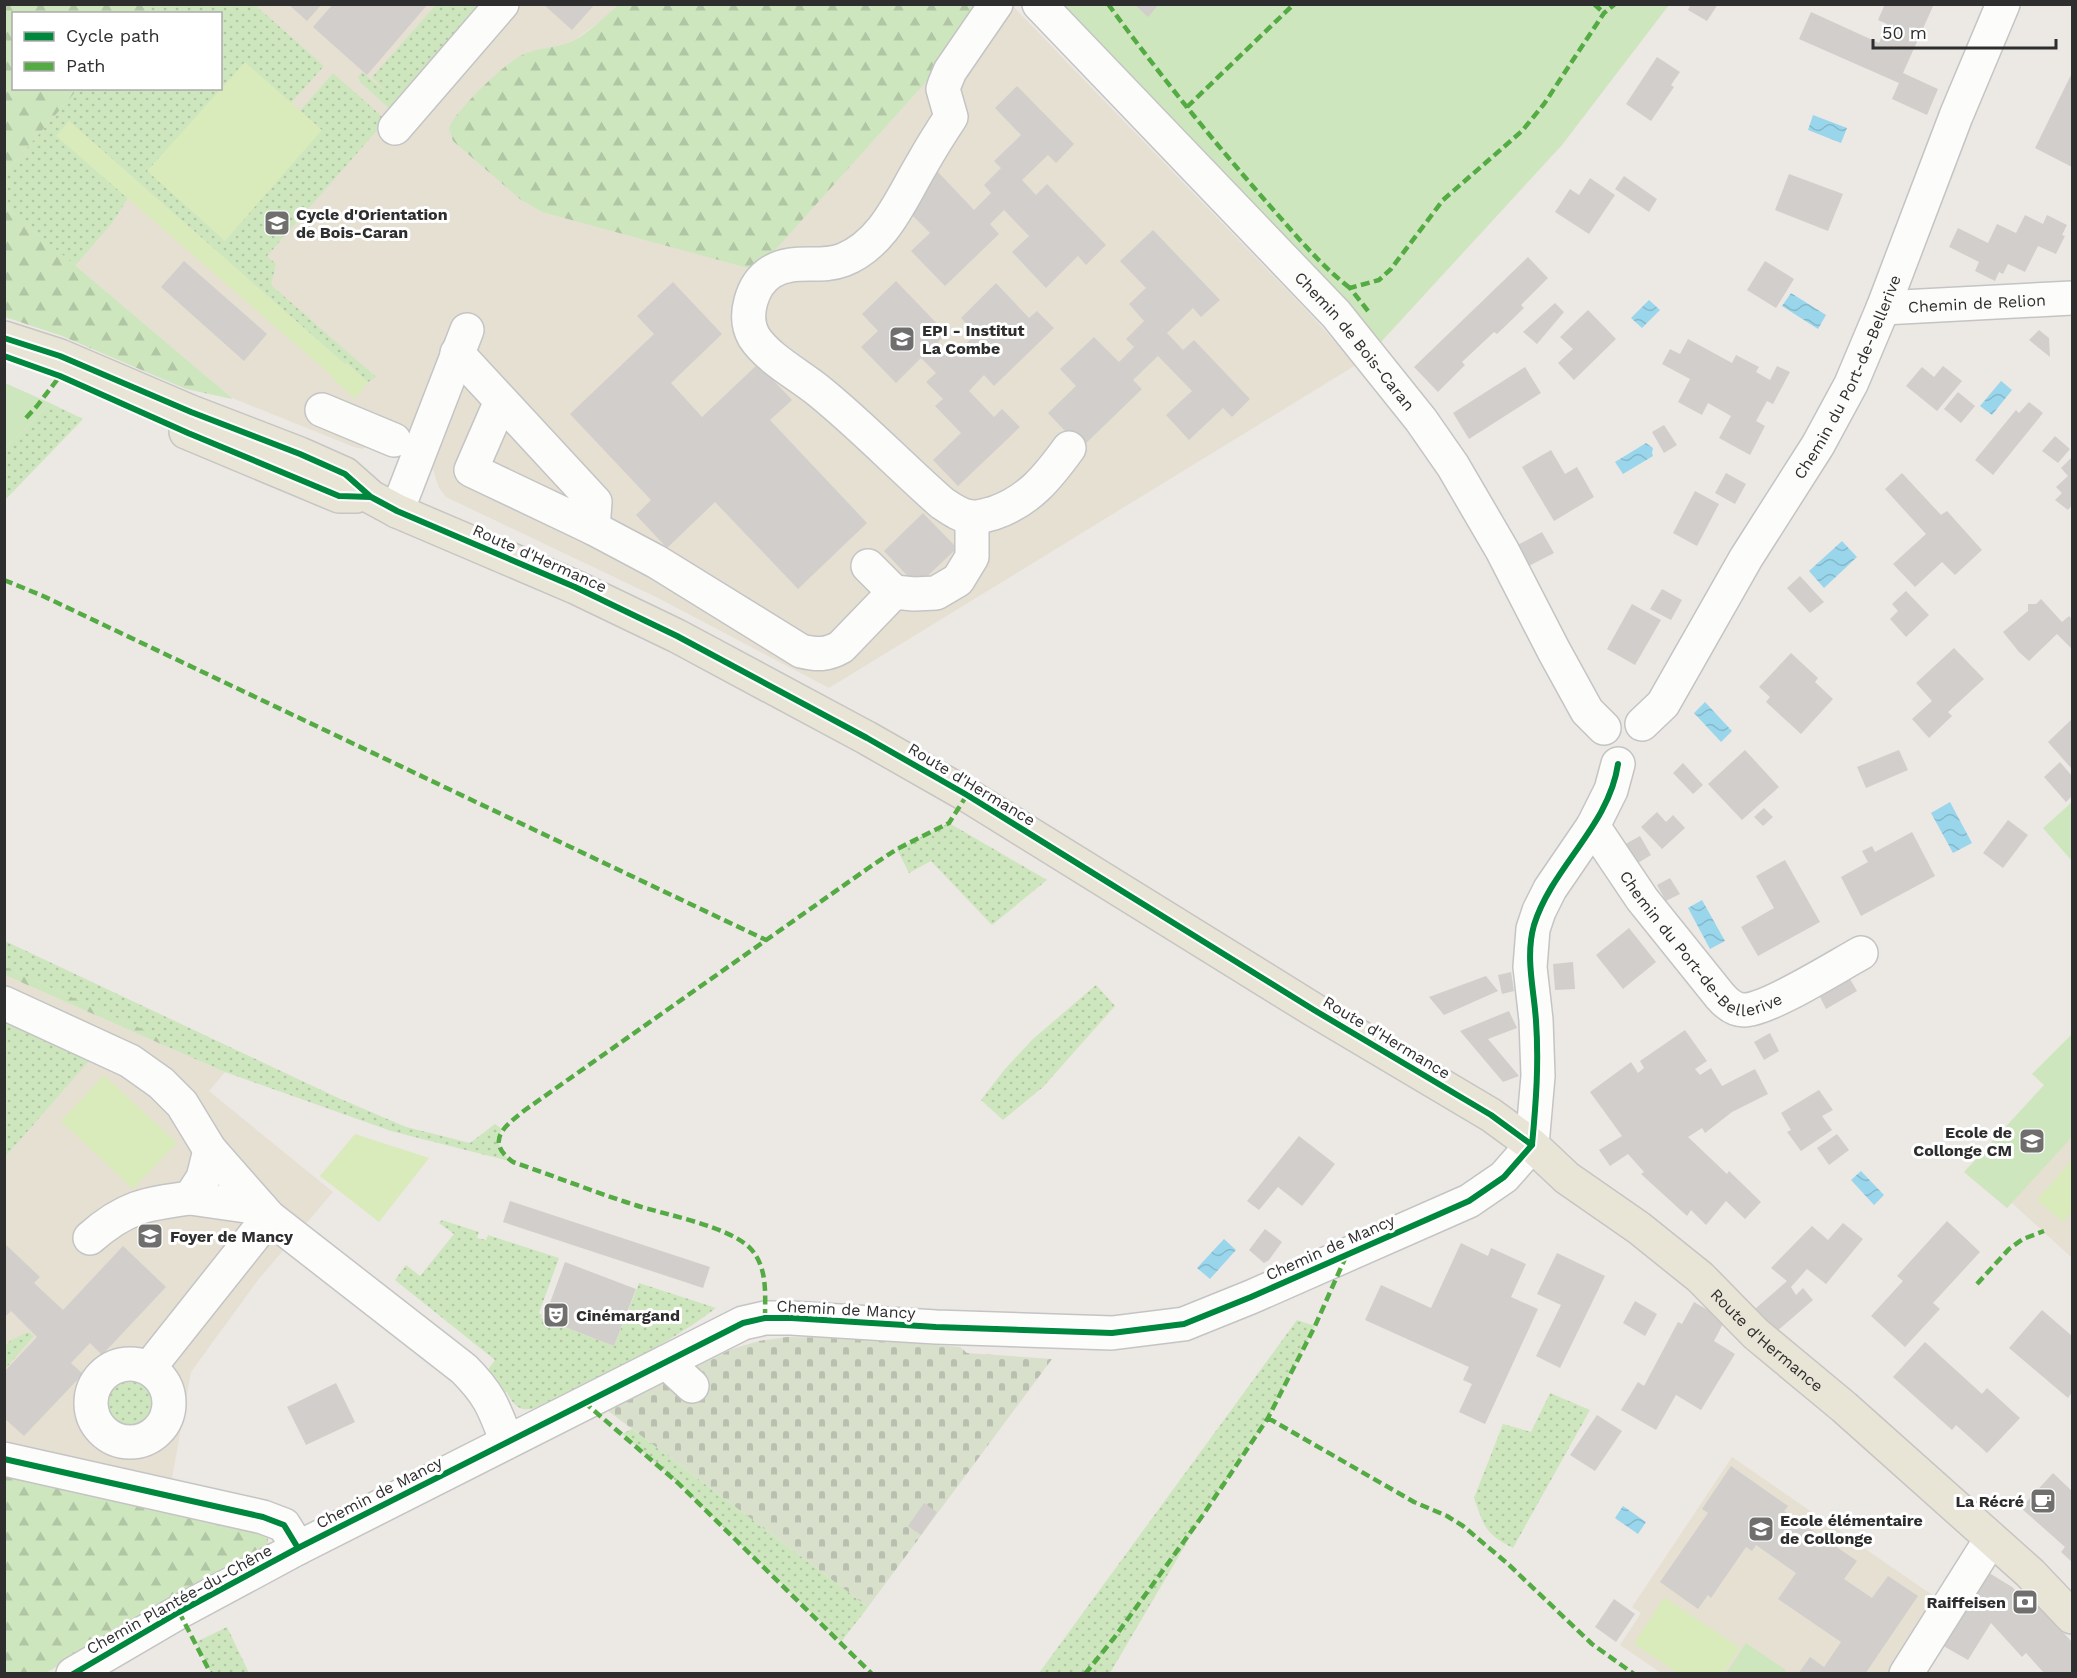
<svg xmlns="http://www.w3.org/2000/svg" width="2077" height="1678" font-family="'Work Sans',sans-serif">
  <defs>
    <pattern id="grass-dots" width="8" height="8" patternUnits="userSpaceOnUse" patternTransform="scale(1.5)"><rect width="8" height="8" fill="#cee6be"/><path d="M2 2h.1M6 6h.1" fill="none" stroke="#b1c6a4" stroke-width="1.8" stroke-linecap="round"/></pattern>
    <pattern id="forest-firs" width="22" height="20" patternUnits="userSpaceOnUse" patternTransform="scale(1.5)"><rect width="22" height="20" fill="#cee6be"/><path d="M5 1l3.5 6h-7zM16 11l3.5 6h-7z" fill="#b1c6a4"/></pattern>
    <pattern id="cemetery-stones" width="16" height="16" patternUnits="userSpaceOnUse" patternTransform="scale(1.5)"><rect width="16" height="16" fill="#d8e0cc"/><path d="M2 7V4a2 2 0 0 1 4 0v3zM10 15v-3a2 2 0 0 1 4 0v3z" fill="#bac0b0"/></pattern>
    <pattern id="water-waves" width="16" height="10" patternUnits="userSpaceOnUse" patternTransform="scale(1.5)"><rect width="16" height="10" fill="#99d6ec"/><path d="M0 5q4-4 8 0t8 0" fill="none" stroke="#84b8cb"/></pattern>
  </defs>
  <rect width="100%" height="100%" fill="#ece8e4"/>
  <path fill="#e6e0d3" d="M151 5H618L606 17 572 42 453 141 521 200 542 212 977 25 1012 5 1309 313 1356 365 829 688 656 597 446 497 439 488 433 470 370 445 362 449 354 447 232 398 5 206V173L78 89 220 88V14L143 13Z
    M5 975 225 1072 209 1091 333 1192 258 1280 191 1372 171 1484 5 1450Z
    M2072 1110V1258L2012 1203 2007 1208 1964 1172Z
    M1732 1457 1941 1601 1895 1673H1661L1620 1645 1641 1613 1632 1607Z"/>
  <path fill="url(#grass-dots)" d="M151 5H255L324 66 291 103 244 62 322 131 300 111 333 73 386 120 267 256 276 264 271 285 376 377 368 382 347 363 345 364 69 121 57 136 128 198 112 223 75 266 5 206V173L78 89 220 88V14L143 13Z
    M436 5H486L391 110 360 82 358 77 362 72 386 92 372 77Z
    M50 403 83 419 5 500V449Z
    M949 823 1047 880 992 925 931 861 909 873 897 849Z
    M5 941 336 1097 406 1127 470 1143 495 1124 502 1129C495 1143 501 1154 513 1162L391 1131 225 1072 161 1044 163 1039 5 967Z
    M1096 985 1115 1006 1043 1087 1003 1120 981 1100 1005 1069 1033 1039Z
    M5 1013 96 1053 5 1157Z
    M442 1220 479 1232 477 1238 486 1240 488 1235 559 1258 539 1313 542 1315 541 1318 614 1346 639 1283 716 1308C663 1348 604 1375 545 1405 526 1412 516 1412 507 1392L501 1394 484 1375 495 1360 395 1280 406 1265 420 1276 454 1234 439 1223Z
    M1297 1320 1315 1326 1268 1418 1203 1515 1110 1673H1039Z
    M28 1332 34 1336 5 1369V1345L11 1340Z
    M101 1402a29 29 0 1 1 58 0a29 29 0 1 1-58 0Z
    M1550 1393 1590 1410 1513 1548C1485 1534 1484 1526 1474 1498L1503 1424 1531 1432Z
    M632 1429 868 1607 841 1642 678 1483 622 1434Z
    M227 1627 249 1673H211L196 1642Z"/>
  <path fill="url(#forest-firs)" d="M5 4 151 5 143 13 14 14V88L78 89 5 173Z
    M618 5H980L977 25 759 268H748L542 212 521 200 453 141 449 128C454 112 506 62 522 55 538 47 556 48 571 42 585 36 607 15 618 5Z
    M5 206 232 398V399L186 389 62 336 5 317Z
    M5 967 164 1039 161 1044 5 975Z
    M4 1468 267 1535 269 1545 266 1558 132 1622 46 1673H5Z"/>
  <path fill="url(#cemetery-stones)" d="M787 1337 852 1338 960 1347 967 1353 1052 1359 868 1607 607 1410 732 1349 759 1341Z"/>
  <path fill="#cee6be" d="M1053 5H1669L1562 145 1381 342 1364 322Z
    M5 383 50 403 5 449 4 383Z
    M2072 802V861L2043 828Z
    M2072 1034V1137L2007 1208 1964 1172 2044 1085 2032 1074Z
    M1746 1643 1786 1670 1784 1673H1726Z"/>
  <path fill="#d9eabb" d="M245 62 322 130 225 241 147 171Z
    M69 121 345 364 347 363 368 382 355 399 333 379V377L56 136Z
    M104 1075 177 1143 133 1189 61 1121Z
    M355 1134 429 1158 379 1222 320 1176Z
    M2071 1161 2072 1163V1211L2063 1222 2037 1200Z
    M1664 1597 1740 1648 1723 1673H1678L1634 1644Z"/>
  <path fill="url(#water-waves)" d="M1813 115 1847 128 1841 143 1808 130Z
    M1791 293 1826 315 1818 329 1782 306Z
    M1649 300 1660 310 1642 328 1631 318Z
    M2001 381 2012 390 1992 415 1980 406Z
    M1646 443 1653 448 1652 453 1653 456 1623 474 1615 462Z
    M1842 541 1857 557 1824 588 1809 571Z
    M1705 702 1732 731 1721 742 1694 713Z
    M1950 802 1972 843 1953 853 1931 813Z
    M1702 900 1725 941 1710 949 1688 908Z
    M1861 1171 1884 1195 1874 1205 1851 1180Z
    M1224 1239 1236 1250 1210 1279 1197 1268Z
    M1623 1506 1646 1522 1638 1534 1615 1518Z"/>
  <path fill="#d1cecb" d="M288 4H322L307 21Z
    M333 4H428L367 75 313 27Z
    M543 4H595L572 30Z
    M1134 4H1159L1148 17Z
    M1691 4H1718L1707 21 1688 10Z
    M1885 4H1934L1903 73 1938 89 1927 115 1892 99 1899 83 1799 39 1811 12 1879 43 1887 24 1878 20Z
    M1657 57 1680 72 1671 85 1674 87 1651 121 1626 104Z
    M2072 73V167L2035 148Z
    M1017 86 1074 144 1056 163 1048 155 1022 180 1036 195 1047 184 1106 245 1086 265 1078 256 1046 288 1012 252 1029 236 1004 210 990 224 999 234 945 286 911 251 930 233 902 205 937 171 974 210 991 193 984 185 1001 168 994 161 1021 135 995 108Z
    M1789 174 1843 194 1828 231 1775 210Z
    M1624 176 1657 199 1649 212 1615 189Z
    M1590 178 1615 195 1589 234 1555 212 1570 189 1579 195Z
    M2025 215 2043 224 2047 215 2067 225 2062 235 2065 236 2056 254 2038 246 2025 272 2008 264 2003 274 1999 272 1995 281 1975 271 1979 262 1949 247 1958 228 1988 243 1997 224 2016 233Z
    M1153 230 1220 300 1201 317 1193 308 1167 333 1183 350 1194 340 1250 399 1232 417 1223 408 1189 440 1166 415 1192 391 1158 356 1133 380 1142 389 1081 448 1048 413 1076 386 1060 369 1094 337 1119 362 1134 347 1126 339 1144 321 1129 304 1146 288 1120 261Z
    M1528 257 1548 278 1521 305 1524 308 1497 334 1494 332 1462 362 1465 365 1438 392 1414 367Z
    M184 261 267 334 244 361 161 287Z
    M1765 261 1794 279 1776 308 1747 290Z
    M896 281 947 334 938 342 952 357 976 334 961 318 996 283 1029 318 1037 311 1054 328 994 386 984 375 969 391 994 417 1002 409 1020 427 958 486 933 460 961 433 935 406 943 399 926 382 936 373 921 358 896 383 861 347 878 331 862 314Z
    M673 282 722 334 671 383 702 417 758 364 792 400 770 420 867 523 798 589 715 502 667 548 636 515 651 500 570 414 654 334 637 316Z
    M1555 303 1564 312 1537 344 1523 332Z
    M1588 310 1616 339 1574 380 1558 363 1573 349 1560 337Z
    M2039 330 2049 338 2050 357 2029 340Z
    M1688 339 1732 363 1736 355 1759 367 1756 372 1770 380 1777 366 1790 372 1773 404 1767 401 1756 421 1765 426 1750 455 1719 438 1731 416 1708 403 1702 415 1678 402 1690 379 1662 364 1670 349 1680 354Z
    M1943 366 1962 381 1937 411 1906 386 1922 367 1934 377Z
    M1525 367 1541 393 1469 439 1453 413Z
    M1958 392 1975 406 1961 423 1944 409Z
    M2029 402 2043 413 1993 475 1975 460 2016 410 2019 413Z
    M1664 425 1677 445 1664 453 1652 432Z
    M2055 436 2070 449 2058 463 2042 451Z
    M1551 450 1565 474 1577 467 1594 497 1554 521 1522 467Z
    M2071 458 2072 460V505L2068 510 2055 500 2062 493 2056 487 2068 476 2061 468Z
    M1726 473 1746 484 1735 504 1715 493Z
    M1902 473 1941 515 1947 511 1982 550 1955 575 1942 562 1915 587 1893 564 1926 534 1885 489Z
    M1695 491 1719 504 1697 546 1673 533Z
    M923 513 957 548 917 586 884 551Z
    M1542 532 1554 553 1525 568 1514 547Z
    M1800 576 1824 602 1810 613 1787 588Z
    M1662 589 1682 600 1671 620 1650 609Z
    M1906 591 1929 615 1906 637 1890 619 1898 611 1892 604Z
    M2041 599 2062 622 2069 616 2072 619V646L2071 648 2057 634 2029 661 2019 652 2003 632 2028 611V604H2036Z
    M1632 604 1661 620 1635 665 1607 649Z
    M1954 648 1984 679 1948 712 1952 716 1929 738 1912 719 1932 701 1916 683Z
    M1791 653 1818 678 1815 682 1833 699 1801 734 1766 702 1770 697 1759 687Z
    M2072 719V769L2048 742Z
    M1745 750 1779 787 1742 820 1708 784Z
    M1899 750 1908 770 1866 788 1857 767Z
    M2060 762 2072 776V796L2066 802 2044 777Z
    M1683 763 1703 785 1693 794 1673 773Z
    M1764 808 1773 817 1763 826 1754 817Z
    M1657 812 1666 822 1673 815 1685 828 1662 849 1641 827Z
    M2008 820 2028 835 2003 868 1983 853Z
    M1912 832 1935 876 1861 916 1841 877 1868 862 1862 851 1872 846 1875 852Z
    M1640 836 1651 855 1633 866 1622 846Z
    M1785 860 1820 922 1758 956 1741 927 1774 908 1756 876Z
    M1670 878 1680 894 1666 901 1657 885Z
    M1629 928 1656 962 1623 989 1596 955Z
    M1573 962 1575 989 1555 990 1553 964Z
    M1511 972 1514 991 1502 994 1498 975Z
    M1847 974 1857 991 1826 1009 1817 991Z
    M1486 976 1498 991 1444 1015 1429 997Z
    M1509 1011 1517 1028 1488 1039 1519 1076 1503 1082 1460 1031Z
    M1685 1030 1707 1061 1695 1069 1700 1075 1711 1068 1722 1086 1755 1069 1768 1094 1732 1112 1705 1133 1702 1128 1688 1137 1727 1174 1729 1171 1761 1202 1745 1219 1726 1201 1706 1225 1691 1210 1687 1216 1641 1174 1644 1172 1628 1154 1610 1166 1599 1150 1622 1136 1590 1092 1631 1062 1638 1073 1644 1068 1640 1061Z
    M1770 1033 1779 1051 1764 1060 1754 1042Z
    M1819 1090 1833 1110 1822 1116 1832 1130 1801 1151 1787 1132 1791 1130 1781 1113Z
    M1837 1134 1849 1150 1829 1165 1817 1148Z
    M1299 1136 1335 1164 1302 1206 1278 1187 1259 1210 1247 1201Z
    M510 1201 710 1267 703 1288 503 1222Z
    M1947 1221 1980 1252 1933 1303 1940 1309 1905 1347 1871 1316 1903 1281 1897 1276Z
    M1843 1223 1863 1239 1826 1284 1807 1269 1791 1287 1796 1295 1803 1288 1813 1300 1776 1332 1764 1322 1755 1309 1787 1281 1771 1268 1812 1226 1828 1240Z
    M1265 1229 1282 1242 1269 1260 1264 1263 1249 1250Z
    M4 1243 40 1277 34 1283 63 1310 123 1246 166 1287 102 1355 90 1343 71 1363 83 1374 24 1436 4 1418V1372L37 1337 11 1311 4 1318Z
    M1461 1243 1488 1256 1491 1248 1526 1264 1511 1297 1538 1309 1485 1424 1459 1412 1472 1384 1463 1380 1469 1367 1365 1320 1381 1285 1431 1308Z
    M1557 1253 1605 1276 1560 1368 1536 1356 1561 1305 1537 1294Z
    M565 1262 636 1289 614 1346 544 1319Z
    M1635 1301 1657 1314 1645 1336 1623 1323Z
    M1694 1302 1725 1320 1714 1341 1735 1354 1701 1410 1676 1395 1656 1430 1621 1410 1638 1382 1644 1386 1678 1322 1682 1324Z
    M2042 1310 2072 1336V1392L2068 1398 2009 1348Z
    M1925 1342 1982 1394 1987 1388 2020 1418 1987 1453 1956 1425 1952 1430 1893 1377Z
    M336 1383 355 1422 306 1445 287 1407Z
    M1597 1415 1622 1431 1595 1471 1570 1455Z
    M1731 1466 1788 1506 1784 1511 1857 1561 1844 1579 1872 1598 1888 1576 1918 1596 1865 1674H1798L1810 1657 1824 1667 1841 1642 1778 1599 1796 1573 1756 1545 1752 1551 1746 1547 1711 1598 1708 1595 1698 1609 1660 1582 1708 1513 1702 1509Z
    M2053 1473 2072 1491V1562L2061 1552 2065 1547 2021 1508Z
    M924 1503 937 1512 921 1535 908 1526Z
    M1986 1571 2012 1587 2017 1592 2022 1588 2072 1642V1674H2045L2026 1653 2022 1657 1991 1623 1968 1660 1940 1644Z
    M1614 1599 1635 1614 1616 1642 1595 1627Z"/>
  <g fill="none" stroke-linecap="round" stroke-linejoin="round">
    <g stroke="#c5c4c5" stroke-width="36">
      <g id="minor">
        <path d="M996 4 950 71 945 83 943 89 951 117C941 132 931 148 922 164 901 199 884 244 843 260 820 269 793 258 771 272 752 284 742 316 754 337 768 359 801 376 820 392 863 427 901 467 942 503 951 509 960 516 971 517 979 518 986 515 994 513 1029 501 1048 477 1069 448"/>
        <path id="s1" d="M1039 4 1336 314 1421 420 1453 466 1502 550 1554 651 1587 711 1604 728"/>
        <path d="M395 128 502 4"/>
        <path id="s2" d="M1883 308 2072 298"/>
        <path d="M457 353 595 502 593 528 471 470 501 401"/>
        <path d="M322 410 394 440"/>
        <path d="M397 511 467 330"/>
        <path d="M593 528 657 562 801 651C817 655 827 655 841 647L894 592 868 566"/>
        <path d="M894 592 914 594 936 593 958 580 972 557V517"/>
        <path id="s3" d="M1642 724 1663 704 1746 558 1818 445 1851 384 1883 308 1956 116 2003 4"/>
        <path id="s4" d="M1593 826 1642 899 1720 996C1726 1003 1734 1010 1744 1010 1768 1010 1837 966 1861 953"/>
        <path d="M4 1003 130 1061 161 1083 182 1104 210 1150 269 1217 464 1369C490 1395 494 1408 507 1442"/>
        <path d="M190 1198 261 1208"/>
        <path d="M90 1238C125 1207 145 1204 190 1198L203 1178 210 1150"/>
        <path d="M666 1362 692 1386"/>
        <circle cx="130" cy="1403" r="39"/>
        <path d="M149 1368 269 1217"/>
        <path d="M4 1459 263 1517 284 1525 298 1548"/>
        <path d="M73 1674 179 1612 298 1548 743 1323 765 1318H791L936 1327 1112 1333 1184 1324 1251 1297 1469 1201 1504 1177 1532 1145 1538 1076 1536 1020 1530 967 1533 929 1539 911 1550 889 1593 826 1611 790 1618 764"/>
        <path d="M1906 1674 1991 1539"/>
      </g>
    </g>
    <g stroke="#c6c5c4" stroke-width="36">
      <g id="major">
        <path id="s5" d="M4 338 60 356 191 412 300 454 345 474 371 497 397 511 575 587 677 636 867 738 967 795 1314 1010 1491 1115 1532 1145 1567 1178 1639 1228 1700 1277 1756 1334 1844 1407 2030 1573 2072 1617"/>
        <path d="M186 432 339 496H356"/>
      </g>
    </g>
    <use href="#minor" stroke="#fcfcfb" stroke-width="33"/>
    <use href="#major" stroke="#e8e4d6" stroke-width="33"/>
    <path stroke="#54ab44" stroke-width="4.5" stroke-dasharray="9 4.5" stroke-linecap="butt" d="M1108 4C1159 74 1213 141 1270 206 1295 234 1320 265 1350 288
      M1594 4 1604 13
      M1187 107 1294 4
      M1368 311 1350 288 1379 280 1391 269 1443 200 1522 131 1544 104 1604 13 1615 4
      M26 418 37 406 60 376
      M4 580 43 596 766 940
      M1977 1284 2009 1249 2023 1239 2044 1231
      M765 1318C765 1294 768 1267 750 1248 728 1226 666 1215 635 1205 594 1192 554 1176 513 1162 484 1141 505 1126 525 1110L867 869 897 849 949 823 967 795
      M584 1402 678 1483 872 1674
      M1268 1418 1414 1502 1447 1516 1463 1526 1508 1564 1592 1644 1634 1674
      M179 1612 211 1674
      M1085 1674 1114 1638 1203 1515 1268 1418 1315 1326 1347 1254"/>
    <g stroke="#fff" stroke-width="10">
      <path id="cycleway" d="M4 338 60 356 191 412 300 454 345 474 371 497 397 511 575 587 677 636 867 738 967 795 1314 1010 1491 1115 1532 1145
        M4 356 60 376 188 433 339 496 371 497
        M1532 1145C1536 1103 1539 1063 1536 1021 1534 989 1525 957 1534 925 1552 867 1609 826 1618 764
        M4 1459 263 1517 284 1525 298 1548
        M73 1674 179 1612 298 1548 743 1323 765 1318H791L936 1327 1112 1333 1184 1324 1251 1297 1469 1201 1504 1177 1532 1145"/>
    </g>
    <use href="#cycleway" stroke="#00873e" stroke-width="6"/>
  </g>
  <defs>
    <g id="school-square" transform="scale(1.35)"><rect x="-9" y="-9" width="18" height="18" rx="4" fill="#706f6e" stroke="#fff"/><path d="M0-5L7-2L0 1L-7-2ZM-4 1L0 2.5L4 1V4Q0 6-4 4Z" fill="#fff"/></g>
    <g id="theatre-square" transform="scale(1.35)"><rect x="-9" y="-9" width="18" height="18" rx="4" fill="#706f6e" stroke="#fff"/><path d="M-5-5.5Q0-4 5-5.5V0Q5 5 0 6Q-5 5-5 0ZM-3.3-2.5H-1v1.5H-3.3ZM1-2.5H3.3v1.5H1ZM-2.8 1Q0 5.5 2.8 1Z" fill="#fff"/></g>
    <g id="cafe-square" transform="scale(1.35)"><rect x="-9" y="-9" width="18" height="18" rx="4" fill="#706f6e" stroke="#fff"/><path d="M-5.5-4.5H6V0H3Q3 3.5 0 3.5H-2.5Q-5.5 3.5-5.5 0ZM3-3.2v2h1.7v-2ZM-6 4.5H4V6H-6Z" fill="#fff"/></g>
    <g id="bank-square" transform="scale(1.35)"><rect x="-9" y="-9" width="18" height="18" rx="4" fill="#706f6e" stroke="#fff"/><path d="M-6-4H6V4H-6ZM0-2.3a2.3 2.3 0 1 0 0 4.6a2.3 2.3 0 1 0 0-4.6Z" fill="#fff"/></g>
  </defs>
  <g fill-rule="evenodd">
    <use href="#school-square" x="277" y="223"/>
    <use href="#school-square" x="902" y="339"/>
    <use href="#school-square" x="2032" y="1141"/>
    <use href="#school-square" x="150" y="1236"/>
    <use href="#theatre-square" x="556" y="1315"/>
    <use href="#cafe-square" x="2043" y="1501"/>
    <use href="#school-square" x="1761" y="1529"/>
    <use href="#bank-square" x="2025" y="1602"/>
  </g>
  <g text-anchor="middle" stroke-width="6" stroke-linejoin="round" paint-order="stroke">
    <g font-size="16" font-weight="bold" fill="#2e2e2e" stroke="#fff" text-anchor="start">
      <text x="296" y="220">Cycle d'Orientation<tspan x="296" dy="18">de Bois-Caran</tspan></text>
      <text x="922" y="336">EPI - Institut<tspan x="922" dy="18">La Combe</tspan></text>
      <text x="2012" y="1138" text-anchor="end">Ecole de<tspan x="2012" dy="18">Collonge CM</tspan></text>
      <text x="170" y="1242">Foyer de Mancy</text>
      <text x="576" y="1321">Cinémargand</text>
      <text x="2024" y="1507" text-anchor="end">La Récré</text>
      <text x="1780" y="1526">Ecole élémentaire<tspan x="1780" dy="18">de Collonge</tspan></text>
      <text x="2006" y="1608" text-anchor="end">Raiffeisen</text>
    </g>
    <g font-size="16" fill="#2e2e2e" stroke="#fff">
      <text dy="6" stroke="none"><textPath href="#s2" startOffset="94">Chemin de Relion</textPath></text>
      <text dy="6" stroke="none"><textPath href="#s1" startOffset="462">Chemin de Bois-Caran</textPath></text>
      <text dy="6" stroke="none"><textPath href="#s3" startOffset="405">Chemin du Port-de-Bellerive</textPath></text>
      <text transform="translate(540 558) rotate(24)" y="6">Route d'Hermance</text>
      <text transform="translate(972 784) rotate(31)" y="6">Route d'Hermance</text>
      <text dy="6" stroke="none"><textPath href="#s4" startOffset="168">Chemin du Port-de-Bellerive</textPath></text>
      <text transform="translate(1387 1037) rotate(31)" y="6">Route d'Hermance</text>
      <text transform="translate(1330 1247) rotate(-24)" y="6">Chemin de Mancy</text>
      <text transform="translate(846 1309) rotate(3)" y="6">Chemin de Mancy</text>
      <text dy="6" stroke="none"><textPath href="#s5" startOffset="2040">Route d'Hermance</textPath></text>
      <text transform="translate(379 1492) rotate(-27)" y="6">Chemin de Mancy</text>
      <text transform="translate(179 1599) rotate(-29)" y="6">Chemin Plantée-du-Chêne</text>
    </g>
  </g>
  <rect width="2077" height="1678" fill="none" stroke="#2e2e2e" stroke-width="12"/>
  <rect x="12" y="12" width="210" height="78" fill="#ffffff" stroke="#ababab" stroke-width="1.5"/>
  <rect x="24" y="32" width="30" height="9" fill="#00873e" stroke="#ababab" stroke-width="1.5"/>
  <text x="66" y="42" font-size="18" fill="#2e2e2e">Cycle path</text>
  <rect x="24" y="62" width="30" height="9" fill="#54ab44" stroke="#ababab" stroke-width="1.5"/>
  <text x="66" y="72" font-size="18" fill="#2e2e2e">Path</text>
  <path d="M1873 39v9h183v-9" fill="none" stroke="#2e2e2e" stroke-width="3"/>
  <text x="1882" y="39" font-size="18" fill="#2e2e2e" stroke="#ffffff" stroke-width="4.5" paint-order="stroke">50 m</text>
</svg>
